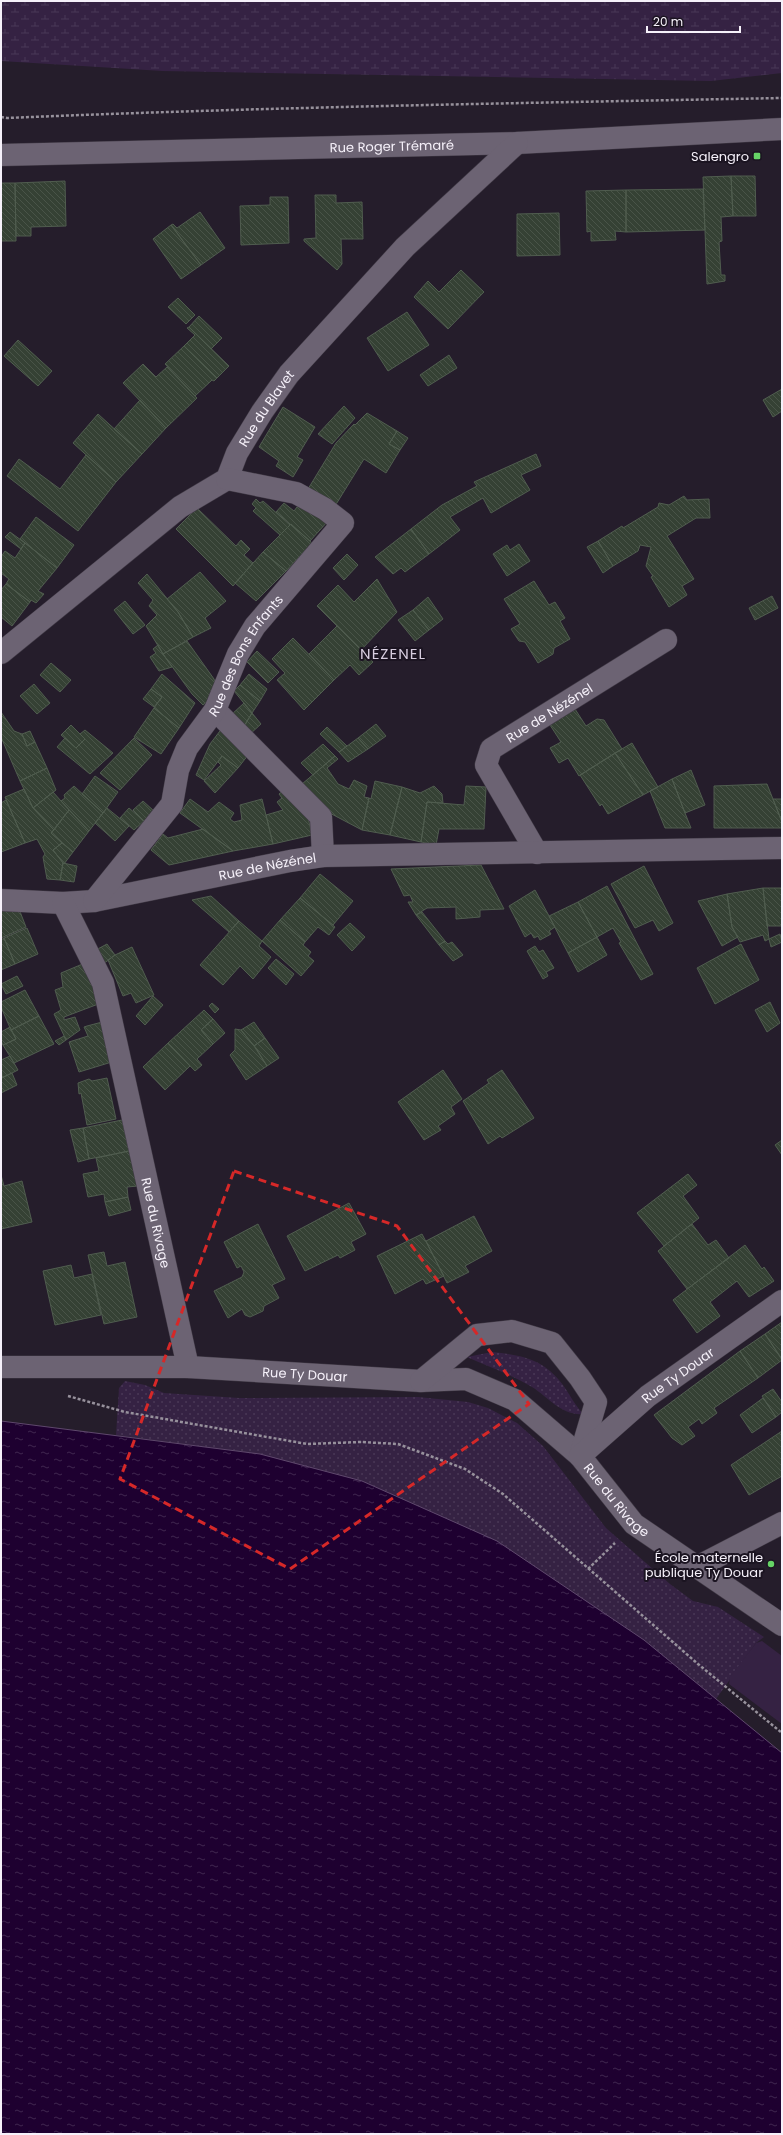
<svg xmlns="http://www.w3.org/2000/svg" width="783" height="2135" font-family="Poppins,sans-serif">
  <defs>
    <pattern id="grass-dots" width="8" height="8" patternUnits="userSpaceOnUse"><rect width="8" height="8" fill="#352243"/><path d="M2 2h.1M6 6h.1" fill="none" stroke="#493856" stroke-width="1.8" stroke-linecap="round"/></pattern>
    <pattern id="wetland-marsh" width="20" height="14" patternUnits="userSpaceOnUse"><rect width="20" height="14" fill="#352243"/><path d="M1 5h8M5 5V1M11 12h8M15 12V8" fill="none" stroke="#493856"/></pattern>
    <pattern id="water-ripples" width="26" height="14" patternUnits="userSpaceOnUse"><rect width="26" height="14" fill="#1e0030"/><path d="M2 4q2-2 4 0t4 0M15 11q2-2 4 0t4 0" fill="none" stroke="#3f264f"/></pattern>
    <pattern id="building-back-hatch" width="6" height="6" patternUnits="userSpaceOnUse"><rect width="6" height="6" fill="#354134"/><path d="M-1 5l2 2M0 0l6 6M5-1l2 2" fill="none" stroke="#495448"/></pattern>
  </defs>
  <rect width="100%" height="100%" fill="#251d2b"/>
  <path fill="url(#grass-dots)" d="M492 1352C522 1355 544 1359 563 1385 570 1395 575 1405 583 1414 562 1416 548 1397 532 1387 512 1375 489 1367 467 1357Z
    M125 1381 145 1385 164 1393 239 1398 418 1397 468 1402 488 1408 517 1423 543 1446 606 1528 670 1584 693 1601 718 1607 764 1637 756 1643 716 1699 644 1640 260 1454 116 1435 119 1388Z"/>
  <path fill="url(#wetland-marsh)" d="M1 1H782V73L711 81 163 71 1 61Z"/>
  <path fill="#352243" d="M762 1641 782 1656V1724L729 1684 730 1677 756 1643Z"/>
  <path fill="url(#water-ripples)" stroke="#5f486d" d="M1 1421 260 1454 362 1481 497 1541 644 1640 782 1753V2134H1Z"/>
  <path fill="url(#building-back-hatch)" stroke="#505d4f" d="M731 176 733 216 721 217 722 241 719 242 721 275H725V281L707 284 703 177Z
    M731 176H755L756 216H733Z
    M65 181 66 226 31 227V236H16L15 183Z
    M1 183H15L16 241H1Z
    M703 189 705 230 626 232V190Z
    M626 190V232L615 231 616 240 591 241V231L587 232 586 191Z
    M315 195H336V203L362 202 363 239H341L342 264 337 270 304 241V239L316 238Z
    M270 197H288L289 243 241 245 240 206 270 205Z
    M200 212 225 248 201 265 171 225 173 224 177 228Z
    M559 213 560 255 517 256V214Z
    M171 225 201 265 181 279 153 239Z
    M461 270 484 292 448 329 414 297 428 281 439 292Z
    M178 298 195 315 186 324 168 307Z
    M407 312 429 345 388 371 367 338Z
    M199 316 222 338 211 349 189 327Z
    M189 327 229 366 217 378 184 346 195 335 187 328Z
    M18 340 52 371 38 386 4 356Z
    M184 346 217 378 214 381 212 380 195 396 165 364Z
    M449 355 457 368 428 386 420 375Z
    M143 364 156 377 167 367 197 398 166 428 123 383Z
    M782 389V411L773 417 763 400Z
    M140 400 166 428 142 454 114 429Z
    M344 406 355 418 332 444 318 434Z
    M283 407 315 427 297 457 303 460 293 477 276 466 279 461 259 447Z
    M367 413 397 431 389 444 400 450 386 473 364 459 335 506 308 489 336 443 354 424 355 425Z
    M98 414 142 454 116 482 73 443Z
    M397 431 408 438 400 450 389 444Z
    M536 454 541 466 521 475 530 490 491 513 483 498 450 517 460 530 429 554 411 529 442 505 477 486 474 482Z
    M86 455 116 482 78 531 7 476 19 459 60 489Z
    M684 496 687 500 709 499 710 518H696L667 536 694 579 682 586 687 595 669 607 651 577 653 576 646 566 651 547 640 545 638 551 613 566 598 541 622 526 623 528 658 507 659 503 669 505Z
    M256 499 260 503 263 501 290 525 280 535 253 511 256 508 252 504Z
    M284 503 294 511 300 503 328 521 310 541 276 512Z
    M197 508 236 546 241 540 250 549 244 555 253 563 233 586 176 529Z
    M36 517 74 545 57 568 20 539Z
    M291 524 312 543 286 571 263 552Z
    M411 529 429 554 405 572 401 568 393 574 375 557Z
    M10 532 25 543 21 549 5 537Z
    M598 541 613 566 603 573 587 547Z
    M25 543 57 568 38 591 44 594 36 603 31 600 30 602 6 584 9 579 1 573V557L5 551 15 558Z
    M519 544 530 561 507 576 493 554 507 545 510 550Z
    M263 552 286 571 256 601 235 583Z
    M347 554 358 565 344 580 333 568Z
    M200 572 226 601 205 618 211 628 193 637 178 612 167 599Z
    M147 574 178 612 193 637 163 654 146 626 157 615 149 606 153 600 138 583Z
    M377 579 397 612 361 650 317 606 338 585 354 602Z
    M534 581 549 605 555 602 565 618 560 621 570 639 554 648 553 654 538 663 525 642 519 641 511 629 520 624 504 599Z
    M6 584 30 602 12 626 1 617V590Z
    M772 596 778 608 755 620 749 608Z
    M428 597 443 619 429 630 413 610Z
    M125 601 145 625 133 634 114 610Z
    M413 610 429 630 415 641 398 620Z
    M337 626 373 662 359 675 350 665 334 680 309 654Z
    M293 638 334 680 304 710 277 680 285 673 272 659Z
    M187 641 214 679 219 692 203 705 192 694 163 654Z
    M158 645 163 654 172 667 159 671 150 657 156 653 153 649Z
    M257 651 279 672 268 683 247 662Z
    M51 663 71 680 60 692 40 675Z
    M162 674 195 703 179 728 154 708 162 697 151 689Z
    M249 674 267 689 260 701 240 685Z
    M34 684 50 703 37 714 20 696Z
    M240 685 260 701 252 713 234 691Z
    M151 689 162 697 154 707 143 699Z
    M244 703 252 713 243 728 231 715Z
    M154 708 179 728 161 754 134 737Z
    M575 709 586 726 597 719 604 720 622 749 579 776 568 758 559 763 550 748 561 742 550 725Z
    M1 712 14 731 22 734 27 746 35 742 47 768 20 781 1 737Z
    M252 713 261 724 249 735 243 728Z
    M376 724 386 736 368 749 358 738Z
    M71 725 85 739 76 748 61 735Z
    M223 727 252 750 238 768 222 756 204 780 196 775 210 744Z
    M327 727 347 746 339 752 320 734Z
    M85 730 113 753 90 774 57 747 65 738 76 748 85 739 80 734Z
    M30 731 35 742 27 746 22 734Z
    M134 738 152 755 120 790 100 773Z
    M358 738 368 749 348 762 339 752Z
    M632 743 658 787 643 795 615 753Z
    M323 744 335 756 313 775 301 763Z
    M615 753 643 795 608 814 602 804 600 806 580 775Z
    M222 756 238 768 215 793 204 781 221 765 218 762Z
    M335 756 338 759 327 768 338 784 349 789 354 780 367 786 364 797 369 798 362 830 324 810 302 784Z
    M47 768 56 790 33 808 20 781Z
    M691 770 705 805 685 813 672 779Z
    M95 776 118 792 103 813 82 794Z
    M672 779 685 813 691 828H665L650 791Z
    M375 781 402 787 390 835 362 830 369 798 371 799Z
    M767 784 782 822V828H714V786Z
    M74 786 103 813 89 831 61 801 65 798 64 795Z
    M434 786 442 794 443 803 427 802 421 842 390 835 402 787 420 793Z
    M466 786 486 787 484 829H439L436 845 421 842 427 802 464 805Z
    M286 788 307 813 312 835 273 844 266 815 283 810 277 802 282 798 279 794Z
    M24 789 33 808 54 830 51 833 62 843 53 850 63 863 60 880 47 879 43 857 45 854 37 839 25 843 5 797Z
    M53 792 69 810 54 830 33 808Z
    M190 799 208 812 219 802 234 813 230 819 234 822 242 820 240 805 262 799 273 844 233 851 180 813Z
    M773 799H782V822Z
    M6 800 25 843 1 852V803Z
    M143 801 154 811 144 821 133 810Z
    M107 808 129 826 115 841 95 823Z
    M129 808 144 821 134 830 120 818Z
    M69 810 89 831 73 852 51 833Z
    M203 829 233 851 169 865 151 850 163 834 168 838Z
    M62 843 73 852 64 864 53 850Z
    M63 863 77 866 74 882 60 880Z
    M481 865 504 909 480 910V917L456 919V907L427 908 416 915 408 902H413L410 895 404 896 391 869Z
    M644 866 673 923 659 931 653 920 635 928 611 884Z
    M320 874 353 901 333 925 300 898Z
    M607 886 653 974 641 980 619 943 621 942 613 928 597 937 578 902Z
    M763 888 769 939 765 941 763 935 740 942 732 927 727 894Z
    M763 888H782V926H767Z
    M535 890 555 927 549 931 551 934 540 940 538 936 534 938 531 933 525 937 509 906Z
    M727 894 732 927 738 937 722 946 698 901Z
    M211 896 239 921 229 932 192 900Z
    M300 898 335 927 329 935 318 927 305 942 280 920Z
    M578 902 597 937 568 953 549 916Z
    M1 909H19L26 927 1 938Z
    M422 912 445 941 439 945 416 915Z
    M280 920 305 942 303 945 311 952 308 956 314 961 301 976 262 941Z
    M239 921 262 941 259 946 271 957 253 979 240 966 223 985 200 965Z
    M350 923 365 937 352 951 337 935Z
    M27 928 38 954 15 964 4 938Z
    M780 934 782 942 771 947 769 939Z
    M597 937 607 955 578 972 568 953Z
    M4 938 15 964 1 970V940Z
    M445 941 448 944 452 942 463 955 453 961 439 945Z
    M107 944 115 955 102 965 94 951Z
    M741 944 759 980 715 1004 697 968Z
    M535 946 539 952 543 950 554 968 546 972 548 976 543 979 527 951Z
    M132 947 154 995 136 1003 131 993 123 996 108 960 115 955Z
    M276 959 294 974 286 985 268 968Z
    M85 963 101 1003 64 1017V1020L75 1017 80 1030 66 1040 54 1014 61 1010 55 990 63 987 61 973Z
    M17 976 23 986 6 994 1 984Z
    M25 990 39 1016 11 1030 1 1007V1002Z
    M153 996 163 1005 145 1025 136 1016Z
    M770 1002 780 1023 767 1032 755 1010Z
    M212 1003 219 1009 215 1013 209 1006Z
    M204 1010 213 1019 201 1030 213 1044 197 1059 202 1065 195 1071 168 1043Z
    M39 1016 54 1044 14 1063 3 1045 16 1039 11 1030Z
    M213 1019 225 1033 213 1044 201 1030Z
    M106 1021 115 1061 79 1072 69 1042 88 1036 84 1027 87 1026Z
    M254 1022 265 1038 254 1046 241 1030Z
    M10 1027 16 1039 3 1045 1 1041V1032Z
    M235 1029 241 1030 256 1048 267 1066 246 1080 230 1055 235 1050Z
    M64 1036 66 1040 59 1045 55 1041Z
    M265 1038 279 1058 267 1066 254 1046Z
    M168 1043 190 1066 165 1090 143 1067Z
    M10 1056 18 1070 2 1078 1 1060Z
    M443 1070 462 1099 451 1107 455 1114 438 1126 441 1130 424 1140 398 1102Z
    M502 1070 534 1118 502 1138 500 1136 488 1144 463 1101 489 1083 487 1080Z
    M12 1073 17 1085 1 1093V1078Z
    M107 1078 116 1119 87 1125 81 1093 79 1094 78 1083 89 1079 92 1081Z
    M122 1120 129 1151 89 1159 83 1128Z
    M83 1128 89 1159 78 1162 70 1130Z
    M782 1140V1155L775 1145Z
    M129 1151 138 1186 127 1187 128 1197 105 1202 104 1194 88 1197 83 1174 99 1171 96 1158Z
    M688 1174 697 1185 683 1196 699 1218 664 1246 637 1213Z
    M1 1175 4 1186 22 1181 32 1222 1 1229Z
    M128 1197 131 1210 109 1216 105 1202Z
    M349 1203 366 1234 351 1242 355 1250 340 1258 338 1255 305 1271 287 1236Z
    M474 1216 492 1251 465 1266 469 1272 447 1283 426 1241Z
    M258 1224 285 1279 272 1285 279 1298 264 1306 263 1311 250 1317 245 1315 242 1309 228 1318 214 1291 242 1277 244 1272 241 1266 237 1268 224 1242Z
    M692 1224 708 1245 716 1240 729 1258 687 1289 658 1251Z
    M422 1234 444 1276 426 1284 423 1279 395 1294 377 1256Z
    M745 1245 762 1269 764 1267 774 1281 749 1297 737 1281 710 1302 720 1316 697 1333 673 1300Z
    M104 1252 107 1266 125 1262 137 1317 104 1324 88 1255Z
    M71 1265 74 1278 92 1274 101 1315 55 1325 43 1271Z
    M782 1322V1359L765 1334Z
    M765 1334 782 1360 758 1378 740 1351Z
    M740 1351 758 1378 714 1408 717 1413 702 1424 699 1419 688 1427 695 1436 682 1445 672 1438 654 1415Z
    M773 1389 782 1402V1412L776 1417 762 1396Z
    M763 1398 776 1417 752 1433 740 1415Z
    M782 1431V1476L749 1495 731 1465Z"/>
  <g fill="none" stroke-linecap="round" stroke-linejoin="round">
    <g stroke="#413a46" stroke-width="23">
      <g id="minor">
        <path id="s1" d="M1 155 517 143 782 129"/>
        <path id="s2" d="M1 653 180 507 227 479 237 453 262 412 289 374 405 247 517 143"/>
        <path d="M215 710 321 817 323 856"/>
        <path id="s3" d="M537 853 486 765 491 749 666 640"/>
        <path id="s4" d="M1 900 63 903 94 901 290 861 323 856 782 848"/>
        <path id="s5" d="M94 901 172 804 178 770 187 748 215 710 238 654 255 626 343 523 325 509 296 493 227 479"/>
        <path id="s6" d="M63 903 103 983 188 1367"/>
        <path id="s7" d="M1 1367H188L421 1381 466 1379 515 1400 580 1456 634 1524 782 1625"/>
        <path d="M421 1381 477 1335 512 1331 552 1343 580 1378 596 1402 580 1456"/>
        <path id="s8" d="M580 1456 648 1396 782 1301"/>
        <path d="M697 1567 782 1523"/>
      </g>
    </g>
    <path stroke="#97919c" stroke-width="2.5" stroke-dasharray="3 2" stroke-linecap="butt" d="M1 117 7 118C266 107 524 103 782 98
      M68 1396 125 1412 307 1444 361 1442 398 1444 465 1469 503 1494 698 1664 782 1733
      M588 1569 615 1543"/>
    <use href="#minor" stroke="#6c6373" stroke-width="22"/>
  </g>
  <path fill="none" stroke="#d62828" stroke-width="3" stroke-dasharray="8 5" stroke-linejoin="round" d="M234 1171 397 1226 529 1404 290 1569 120 1479Z"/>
  <g fill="#66d466" stroke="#1b1421" stroke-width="1.5">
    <rect x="753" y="152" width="8" height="8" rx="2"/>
    <circle cx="771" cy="1564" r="4"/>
  </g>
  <g text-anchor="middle" stroke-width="4" stroke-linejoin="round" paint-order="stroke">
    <g font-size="13" fill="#f6f1fa" stroke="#1b1421">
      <text dy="5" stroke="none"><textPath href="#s1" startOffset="391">Rue Roger Trémaré</textPath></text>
      <text dy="5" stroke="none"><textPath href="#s2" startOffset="367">Rue du Blavet</textPath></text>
      <text dy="5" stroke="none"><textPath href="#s5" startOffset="293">Rue des Bons Enfants</textPath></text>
      <text dy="5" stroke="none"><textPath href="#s3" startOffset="187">Rue de Nézénel</textPath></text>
      <text dy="5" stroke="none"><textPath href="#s4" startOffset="270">Rue de Nézénel</textPath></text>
      <text dy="5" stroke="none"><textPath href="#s6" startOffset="335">Rue du Rivage</textPath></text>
      <text dy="5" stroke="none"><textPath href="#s7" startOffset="304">Rue Ty Douar</textPath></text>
      <text dy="5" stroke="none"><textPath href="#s8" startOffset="127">Rue Ty Douar</textPath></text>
      <text dy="5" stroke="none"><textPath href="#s7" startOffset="662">Rue du Rivage</textPath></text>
    </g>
    <g font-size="13" fill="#f6f1fa" stroke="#1b1421" text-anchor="end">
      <text x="749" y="161">Salengro</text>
      <text x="763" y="1562">École maternelle<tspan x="763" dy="15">publique Ty Douar</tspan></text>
    </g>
    <g font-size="15" letter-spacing="1" fill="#d6ccde" stroke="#1b1421">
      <text x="393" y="659">NÉZENEL</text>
    </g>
  </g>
  <rect width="783" height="2135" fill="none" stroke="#f6f1fa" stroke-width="4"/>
  <path d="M647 26v6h93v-6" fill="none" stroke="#f6f1fa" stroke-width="2"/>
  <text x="653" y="26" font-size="12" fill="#f6f1fa" stroke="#1b1421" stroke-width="3" paint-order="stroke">20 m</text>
</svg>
